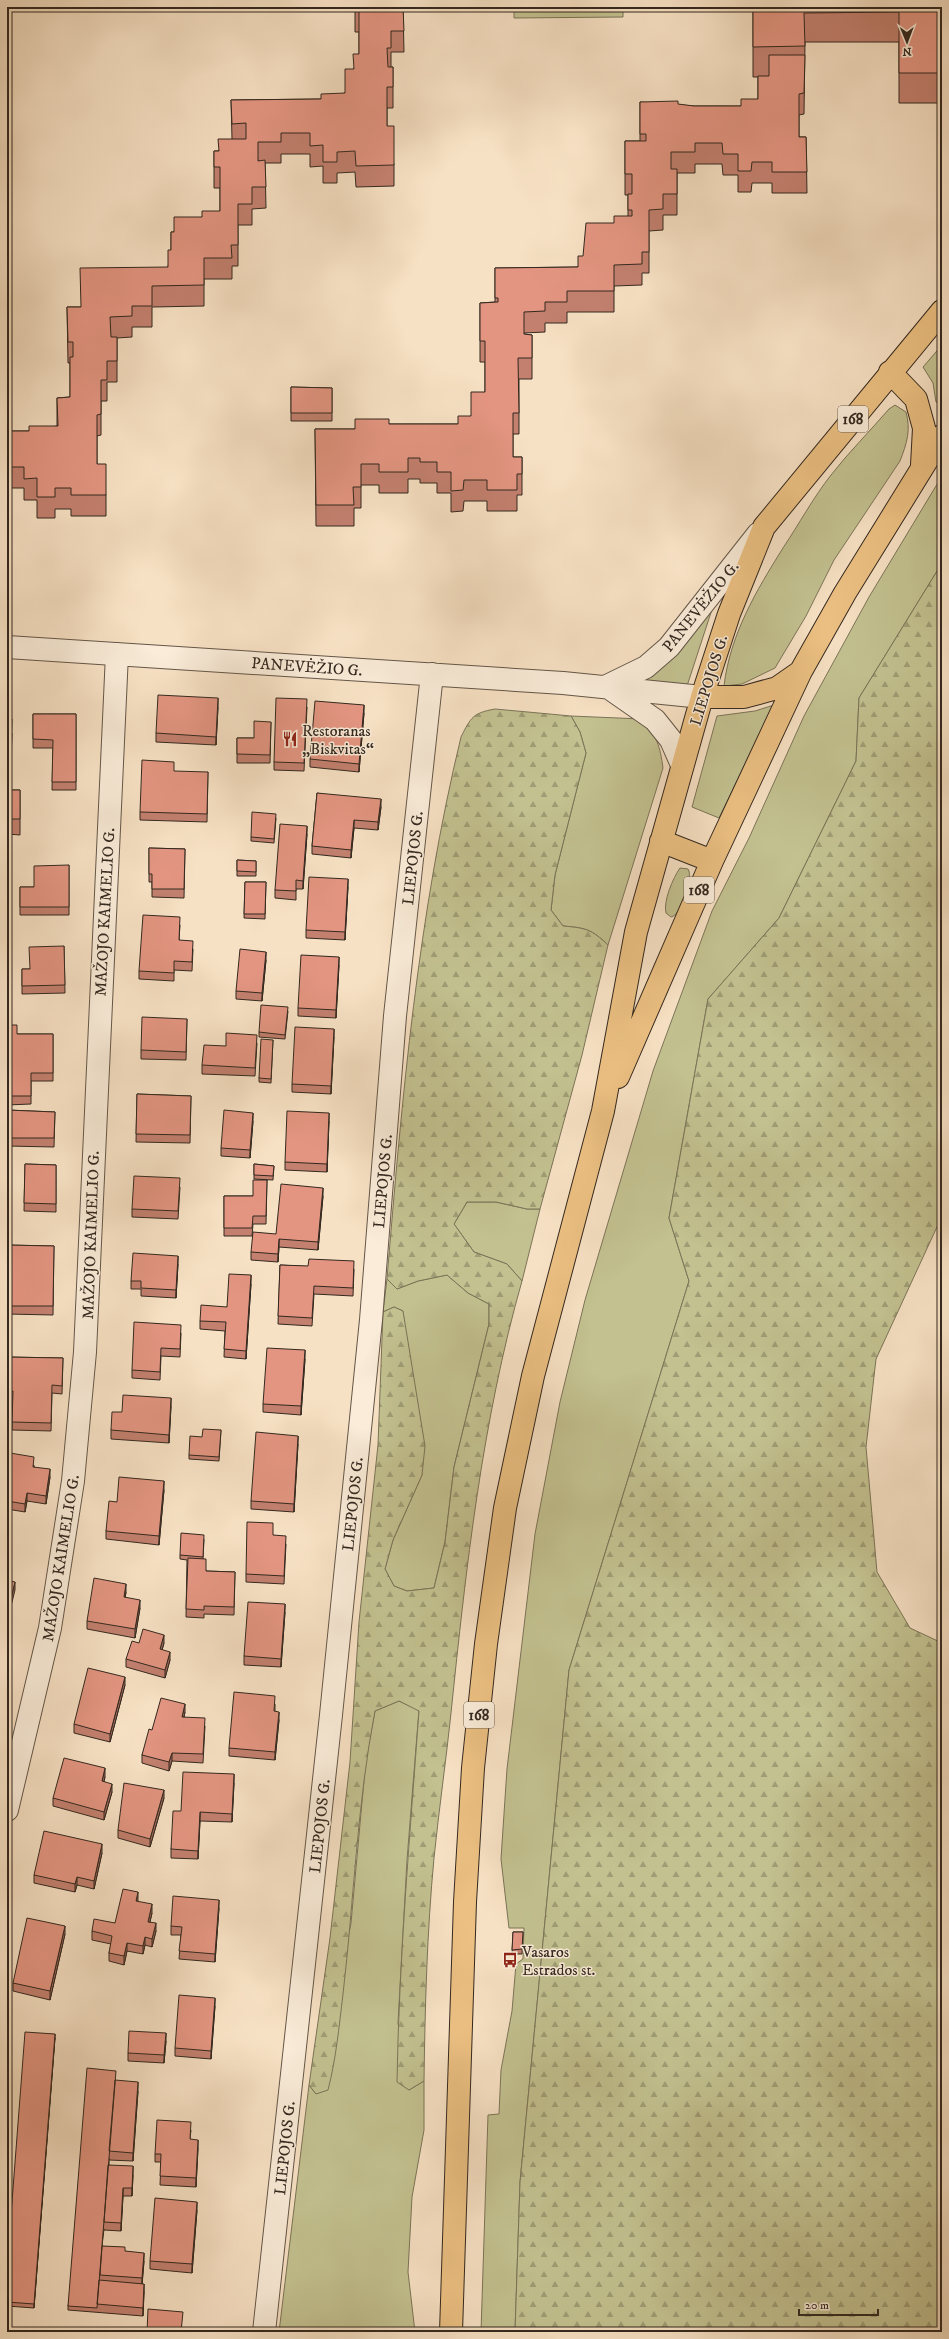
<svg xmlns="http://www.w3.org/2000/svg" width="949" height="2339" font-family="'IM FELL DW Pica',serif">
  <defs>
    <pattern id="forest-firs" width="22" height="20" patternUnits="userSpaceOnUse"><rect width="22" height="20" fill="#c3c190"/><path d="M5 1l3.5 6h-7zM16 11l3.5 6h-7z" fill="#9f9d75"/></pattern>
  </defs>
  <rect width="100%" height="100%" fill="#f7e1c4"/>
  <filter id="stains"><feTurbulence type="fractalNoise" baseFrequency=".005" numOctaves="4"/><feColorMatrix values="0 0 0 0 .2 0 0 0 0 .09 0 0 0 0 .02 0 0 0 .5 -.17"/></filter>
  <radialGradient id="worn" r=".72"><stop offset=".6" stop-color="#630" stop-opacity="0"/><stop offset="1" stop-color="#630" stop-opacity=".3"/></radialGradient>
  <path fill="#c3c190" stroke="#7b7458" d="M514 7H623V17L514 18Z
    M942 345V401L940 403 936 402 933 383 923 367Z
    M895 405 906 412C911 430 907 443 900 461L834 560 806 616 775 668 742 684 724 686C730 635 756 591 783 548 799 524 813 498 831 475 849 452 870 431 889 409Z
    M942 476V563L859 698 856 761 779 918 708 999 669 1218 689 1281 569 1670 520 2182 515 2332H481L488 2115 499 2114 501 2070 512 2011 516 1964 523 1959 524 1928H509L501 1859 507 1769 535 1534 560 1402 585 1300 653 1071 712 911 749 838 804 716 869 597Z
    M718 591 687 686 641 683V679C681 661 696 627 718 591Z
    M774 705 719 818 692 807 717 716 755 711Z
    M571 716 642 719C657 736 660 746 663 768L608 945C591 929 586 928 563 926L551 910 555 875 586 753 580 732Z
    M680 868 688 869C694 878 681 916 671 917L666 913C663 901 673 878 680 868Z
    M467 1202H496L527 1209H540L522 1281 507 1264 474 1252 454 1224Z
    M447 1275 468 1293 489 1304V1324L454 1467 445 1542 434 1588 407 1591 394 1586 385 1569 393 1540 422 1475 403 1311 394 1307 383 1312 387 1279 397 1289 418 1281Z
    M399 1701 419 1710 407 1860 398 2023 409 2090 424 2081V2130L412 2197 408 2272 415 2332H279L309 2085 316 2094 351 1923 366 1758 375 1711Z"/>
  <path fill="url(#forest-firs)" stroke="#7b7458" d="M942 563V1216L876 1359 866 1447 877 1572 910 1628 942 1643V2332H515L520 2182 569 1670 689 1281 669 1218 708 999 779 918 856 761 859 698Z
    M495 709 571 716 580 732 586 753 555 875 551 910 563 926C586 928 591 929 608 945L582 1055 540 1209H527L496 1202H467L454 1224 474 1252 507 1264 522 1281C482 1421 466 1568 451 1713 446 1761 439 1809 434 1858 427 1932 425 2006 424 2081L409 2090 397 2082C399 1958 410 1834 419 1711L399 1701 375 1711C357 1804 354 1900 343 1994 339 2027 336 2059 328 2090L316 2094 309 2085 330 1938 350 1762 359 1622 378 1445 383 1312 394 1307 403 1311 425 1446 422 1475 393 1540 385 1569 394 1586 407 1591 434 1588 445 1542 454 1467 489 1324V1304L468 1293 447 1275 418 1281 397 1289 387 1279C402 1097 418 915 461 737 471 717 473 713 495 709Z"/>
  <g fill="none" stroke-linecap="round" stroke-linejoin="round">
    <g stroke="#645648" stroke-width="24">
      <path id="minor" d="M7 647 563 683 702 697
        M607 686 646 667 669 647 758 534
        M609 688 655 720 671 740 682 765
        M7 1810 50 1628 73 1481 85 1352 117 654
        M264 2332 331 1715 371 1320 395 1016 432 674"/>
    </g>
    <g stroke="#33281f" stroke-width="24">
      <path id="major" d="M890 372 916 399 924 428 922 465
        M702 697H744L777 688 800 672
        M661 841 712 861
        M618 1077 712 861 801 671 845 593 942 436
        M451 2332 465 1902 473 1768 486 1644 505 1508 533 1376 603 1111 636 932 702 697 729 614 764 527 942 311"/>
    </g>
    <use href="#minor" stroke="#faecd9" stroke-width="22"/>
    <use href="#major" stroke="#ecc082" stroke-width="22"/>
  </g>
  <path fill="#c3806f" stroke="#33281f" d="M355 7H418V8H403L404 52H391V67H393V108H387V126L394 165V186L356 187 355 172 337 173V183H323V166L310 167V154H281V163H265L266 208 252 209V225H238V266H232V279H204V306L152 307V327H132V337L117 338V382H107V401H101V435L97 436V464L106 495V516H71V509H55V518H37V500H24V488H7V428L11 431H29L57 426V398L70 397V363H68L67 307H81L168 267 171 250V232H174L202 217 220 211V188H214V151H218L232 139 231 100 321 99 345 93 359 54V32H355Z
    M753 7H942V103H899V42H805L804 114 799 115V137H806L807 193H772V183H752L751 192H738V175H723L722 164H695V173H677V215H663V230L649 231V273H642V285L614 286V312H567V323H545V332L524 333V334L532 335V379H519V434H513V457H522V495H517V511H487V501H464L463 511 451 512V493H437V483H420V479H408V493H379V485H361V508H354V526H316L315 429H355L389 424H458L471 416 485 392V362H480V303L495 302V268L578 267 583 256 614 223 628 216V195H625V141H640V102L694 106H741L758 99V77H753Z
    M291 387 332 388V421H291Z
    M218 707 216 745 156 742V733Z
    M307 707 304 771 274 770V762Z
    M364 713 359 772 310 767V759Z
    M33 714H76V790H52L53 748H33Z
    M7 719 12 734 10 790H20V835L7 834Z
    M271 722 270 763H237V738H254Z
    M208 772 207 822 140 820V812Z
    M317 793 381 807 378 830 354 828 351 858 312 854V846Z
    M276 818 274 843 251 841V837Z
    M307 834 303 889H296V900L275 898V890Z
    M149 848 185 849 184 898 152 897V882H149Z
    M237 860 256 861V876H237Z
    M69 865V915H20V887H34Z
    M245 882H266L265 919 244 918Z
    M348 887 345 940 306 938V930Z
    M180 925 179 940 193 949 192 971 174 970V981L139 979V971Z
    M64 946 65 993 22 994V969H30Z
    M266 960 262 1001 236 999V991Z
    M339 965 336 1018 298 1016V1008Z
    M288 1011 285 1039 259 1037V1032Z
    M187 1019 186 1060 141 1059V1050Z
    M7 1025 17 1034H53V1081H31V1104L7 1105Z
    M334 1037 331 1094 292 1092V1084Z
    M273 1040 271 1083 259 1082V1078Z
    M257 1043 255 1076 202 1074V1065L226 1046Z
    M137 1094 191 1096 190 1143 136 1142Z
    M7 1110 55 1112 54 1147 7 1146Z
    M253 1121 250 1158 221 1156V1148Z
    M329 1121 327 1172 285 1170V1162Z
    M25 1164 56 1165V1212L24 1211Z
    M254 1164 274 1166 273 1180 254 1179Z
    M267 1180 266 1224H253L252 1236H224V1196H253Z
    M180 1187 178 1219 132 1217V1209Z
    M323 1196 318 1250 279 1247 278 1262 251 1260V1252L276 1234Z
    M7 1245 54 1246 53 1315 7 1314Z
    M178 1264 176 1298 141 1296V1289H131V1281Z
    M280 1265 354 1269 353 1296 314 1294 312 1326 278 1324Z
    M251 1284 246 1359 224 1357 225 1331 200 1329V1321L227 1307Z
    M181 1333 180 1357 161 1356 160 1380 132 1378V1370Z
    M7 1357 63 1358 62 1394 52 1393 51 1431 12 1430 13 1399H7Z
    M305 1359 301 1415 263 1412V1404Z
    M171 1406 169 1443 111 1439V1430L122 1412Z
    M221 1430 219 1461 189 1459V1455L202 1437Z
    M298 1444 294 1512 251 1509V1501Z
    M34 1465V1467L50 1477 46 1504 27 1501 25 1512 7 1509V1474Z
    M164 1490 159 1545 106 1539V1531L117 1502Z
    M273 1535 286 1544 284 1584 246 1582V1574Z
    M204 1539 203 1559 206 1571 235 1572 234 1615 204 1614V1618L186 1617 187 1560 180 1559V1555Z
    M126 1592 125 1598 140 1608 135 1638 87 1629V1621Z
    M285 1612 281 1667 244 1665V1656Z
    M139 1643H164L162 1650 170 1660 165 1678 126 1667V1659Z
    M125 1685 110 1742 74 1733V1724Z
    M275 1704V1711L279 1720 275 1760 229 1756V1748Z
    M185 1712 184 1717 205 1726 203 1763 172 1761 169 1771 142 1763V1755L152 1730Z
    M105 1777 104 1781 112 1792 104 1820 53 1806V1798Z
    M234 1783 232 1822 200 1821 198 1859 171 1858V1849L181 1811Z
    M164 1798 150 1847 118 1838V1830Z
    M102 1853 94 1889 77 1885 75 1892 34 1883V1875Z
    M138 1901 152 1913 150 1922 156 1931 152 1947 145 1945 143 1954 127 1951 124 1965 109 1961V1953L111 1944 92 1940V1931L115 1923Z
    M219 1908 215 1962 179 1959 181 1935H171V1926Z
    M513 1932H523L522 1954H512Z
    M65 1934 50 2000 13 1991V1983Z
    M215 2006 211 2059 175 2056V2048Z
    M55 2038 34 2308 7 2306V2267Z
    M166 2041 164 2063 128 2061V2053Z
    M115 2081 138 2091 133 2161 109 2160V2158V2165L133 2175 132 2196H123L121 2231 104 2230V2229L102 2246 125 2251 144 2261 142 2284 144 2292 143 2316 68 2310V2306Z
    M191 2130 190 2139 198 2148 196 2187 160 2185 161 2162H155V2154Z
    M197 2210 192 2273 150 2269V2261Z"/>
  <path fill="#9f685a" stroke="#33281f" d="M218 698V707L216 745V737Z
    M364 705V713L359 772V764Z
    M381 799V807L378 830V822Z
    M354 820V828L351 858V850Z
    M307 826V834L303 889V881Z
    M348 879V887L345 940V932Z
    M266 952V960L262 1001V993Z
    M339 957V965L336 1018V1010Z
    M334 1029V1037L331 1094V1086Z
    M253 1113V1121L250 1158V1150Z
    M329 1113V1121L327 1172V1164Z
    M323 1188V1196L318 1250V1242Z
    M279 1239V1247L278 1262V1254Z
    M178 1256V1264L176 1298V1290Z
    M251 1275V1284L246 1359V1351Z
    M305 1350V1359L301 1415V1406Z
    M171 1398V1406L169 1443V1435Z
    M298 1436V1444L294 1512V1504Z
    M50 1469V1477L46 1504V1496Z
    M164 1481V1490L159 1545V1536Z
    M27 1493V1501L25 1512V1504Z
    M15 1582V1590L7 1622V1614Z
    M126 1584V1592L124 1606V1597Z
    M140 1600V1608L135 1638V1629Z
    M285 1604V1612L281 1667V1659Z
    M164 1635V1643L160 1657V1649Z
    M170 1652V1660L165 1678V1670Z
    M125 1677V1685L110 1742V1734Z
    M185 1704V1712L182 1725V1717Z
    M279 1712V1720L275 1760V1752Z
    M172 1753V1761L169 1771V1762Z
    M105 1768V1777L102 1789V1781Z
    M234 1774V1783L232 1822V1814Z
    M112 1784V1792L104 1820V1812Z
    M164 1790V1798L150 1847V1839Z
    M200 1812V1821L198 1859V1851Z
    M102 1844V1853L94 1889V1881Z
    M77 1877V1885L75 1892V1884Z
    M138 1892V1900L136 1909V1901Z
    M219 1900V1908L215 1962V1954Z
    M152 1904V1913L148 1930V1922Z
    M156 1923V1931L152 1947V1939Z
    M65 1926V1934L50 2000V1991Z
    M145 1937V1945L143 1954V1946Z
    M127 1943V1951L124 1965V1956Z
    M215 1998V2006L211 2059V2051Z
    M166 2033V2041L164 2063V2055Z
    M55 2034V2038L34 2308V2304Z
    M138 2082V2091L133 2161V2153Z
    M198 2140V2148L196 2187V2178Z
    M133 2166V2175L132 2196V2188Z
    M123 2188V2196L121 2231V2223Z
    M197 2202V2210L192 2273V2264Z
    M144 2253V2261L142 2286V2278Z
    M144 2284V2292L143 2316V2308Z"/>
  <path fill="#e39581" stroke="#33281f" d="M355 7H403L404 31H391V48H387L388 67H393V87H387V126H394V165L356 166 355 151 337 152V162H323V145L310 146V133H281V142H258V161L265 160 266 187H252V204H238V245H231L232 258H204V285L152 286V306H132V316L110 317 111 337H117V361H107V380H101V414L97 415V464H106V495H71V488H55V497H37V478L24 479V467H7V428H11V431H29V426H58L57 398 70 397V357H73V342H68L67 307H81L80 268 168 267V250H171V232H174V217H202V211H220V167H214V151H219L218 139H246V123L232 124 231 100 321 99V94L345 93V69H354L353 54H359V11H355Z
    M753 7H942V73H899V12L804 13 805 46 753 47Z
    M769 55H805L804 93 799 94V137H806L807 172H772V162H752L751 171H738V154H723L722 143H695V152H671V169H677V194H663V209L649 210V252H642V264L614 265V291H567V302H545V311L524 312V334L532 335V358H518L519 413H513V457H522V474H517V490H487V480H464L463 490 451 491V472H437V462H420V458H408V472H379V464H361V487H353L354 505H316L315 429H355V419H389V424H458V416H471V392H485V341H480V303L498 302V298H495V268L578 267V256H583L586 223H614V216H632V210H628V194H632V174H625V141H646V134H640V102L678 101V104L694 106H741V99H758V76H769Z
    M291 387 332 388V413H291Z
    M158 695 218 698 216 737 156 733Z
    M276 698 307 699 304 763 274 762Z
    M315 701 364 705 359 764 310 759Z
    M33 714H76V782H52L53 740 33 739Z
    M7 719H12L10 790H20V819H7Z
    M254 721 271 722 270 755 237 754V738H254Z
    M142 760 174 762V771L208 772 207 814 140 812Z
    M317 793 381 799 378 822 354 820 351 850 312 846Z
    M252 812 276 814 274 839 251 837Z
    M280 824 307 826 303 881 296 880V891L275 890Z
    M149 848 185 849 184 889H152V874H149Z
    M237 860 256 861V872L237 871Z
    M69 865V907H20V887H34V866Z
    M309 877 348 879 345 932 306 930Z
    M245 882H266L265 914H244Z
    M143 915 180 917 179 940 193 941 192 962 174 961V973L139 971Z
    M64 946 65 985 22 986V969H30L29 947Z
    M240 949 266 952 262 993 236 991Z
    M301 955 339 957 336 1010 298 1008Z
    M261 1005 288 1007 285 1035 259 1032Z
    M142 1017 187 1019 186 1052 141 1050Z
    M7 1025H17V1034H53V1073H31V1096H7Z
    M295 1027 334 1029 331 1086 292 1084Z
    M226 1033 257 1035 255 1068 202 1065 204 1045 226 1046Z
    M261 1039 273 1040 271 1079 259 1078Z
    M137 1094 191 1096 190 1135 136 1134Z
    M7 1110 55 1112 54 1138H7Z
    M224 1110 253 1113 250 1150 221 1148Z
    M287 1111 329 1113 327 1164 285 1162Z
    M25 1164 56 1165V1204L24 1203Z
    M254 1164 274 1166 273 1176 254 1175Z
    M134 1176 180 1178 178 1211 132 1209Z
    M253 1180H267L266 1216H253L252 1228H224V1196H253Z
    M281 1184 323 1188 318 1242 279 1239 278 1254 251 1252 253 1232 276 1234Z
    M7 1245 54 1246 53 1306H7Z
    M133 1253 178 1256 176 1290 141 1288V1281H131Z
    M309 1259 354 1261 353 1288 314 1286 312 1318 278 1316 280 1265 308 1266Z
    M229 1274 251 1275 246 1351 224 1349 226 1322 200 1321 201 1305 227 1307Z
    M134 1322 181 1325 180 1349 161 1348 160 1372 132 1370Z
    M267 1348 305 1350 301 1406 263 1404Z
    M7 1357 63 1358 62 1386 52 1385 51 1423 12 1422 13 1391H7Z
    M123 1395 171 1398 169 1435 111 1430 112 1412H122Z
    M203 1429 221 1430 219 1457 189 1455 190 1436 202 1437Z
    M256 1432 298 1436 294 1504 251 1501Z
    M10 1453 34 1457 33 1467 50 1469 46 1496 27 1493 25 1504 7 1501V1474Z
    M119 1477 164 1481 159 1536 106 1531 109 1501 117 1502Z
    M247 1522 273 1523V1535L286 1536 284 1576 246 1574Z
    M181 1533 204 1535 203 1557 180 1555Z
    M188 1558 206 1559V1571L235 1572 234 1607 204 1606V1610L186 1609Z
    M94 1578 126 1584 124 1597 140 1600 135 1629 87 1621Z
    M7 1580 15 1582 7 1614Z
    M248 1602 285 1604 281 1659 244 1656Z
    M143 1629 164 1635 160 1649 170 1652 165 1670 126 1659 132 1641 139 1643Z
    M88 1668 125 1677 110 1734 74 1724Z
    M234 1692 275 1696 274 1711 279 1712 275 1752 229 1748Z
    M161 1698 185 1704 182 1717 205 1718 203 1754 172 1753 169 1762 142 1755 149 1729 152 1730Z
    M64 1758 105 1768 102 1781 112 1784 104 1812 53 1798Z
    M183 1772 234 1774 232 1814 200 1812 198 1851 171 1849 173 1811H181Z
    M124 1783 164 1790 150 1839 118 1830Z
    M44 1831 102 1844 94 1881 77 1877 75 1884 34 1875Z
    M123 1889 138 1892 136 1901 152 1904 148 1922 156 1923 152 1939 145 1937 143 1946 127 1943 124 1956 109 1953 112 1936 92 1931 94 1919 115 1923Z
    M173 1896 219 1900 215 1954 179 1951 182 1927 171 1926Z
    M27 1918 65 1926 50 1991 13 1983Z
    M513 1932H523L522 1949 512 1950Z
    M179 1995 215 1998 211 2051 175 2048Z
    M129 2031 166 2033 164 2055 128 2053Z
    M25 2032 55 2034 34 2304 7 2302V2267Z
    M87 2068 116 2071 97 2308 68 2306Z
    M115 2080 138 2082 133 2153 109 2151Z
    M157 2120 191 2122 190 2139 198 2140 196 2178 160 2176 161 2154H155Z
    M108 2165 133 2166 132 2188H123L121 2223 104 2222Z
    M155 2198 197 2202 192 2264 150 2261Z
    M102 2246 125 2247V2251L144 2253 142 2278 100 2275Z
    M99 2280 144 2284 143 2308 97 2304Z
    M148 2309 183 2312 181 2332H147Z"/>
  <defs>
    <g id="restaurant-bare" transform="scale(1.2)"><path d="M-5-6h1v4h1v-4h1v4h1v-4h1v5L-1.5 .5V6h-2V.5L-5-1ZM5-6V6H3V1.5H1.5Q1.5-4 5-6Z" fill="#8f2418" stroke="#faecd9" stroke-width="2.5" paint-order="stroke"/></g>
    <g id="bus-bare" transform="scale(1.2)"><path d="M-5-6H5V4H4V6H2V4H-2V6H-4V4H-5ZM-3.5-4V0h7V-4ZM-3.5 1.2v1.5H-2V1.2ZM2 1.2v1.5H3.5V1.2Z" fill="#8f2418" stroke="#faecd9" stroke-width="2.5" paint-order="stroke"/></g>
  </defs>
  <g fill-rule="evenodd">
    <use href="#restaurant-bare" x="290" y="739"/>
    <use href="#bus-bare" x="510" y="1960"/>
  </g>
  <g text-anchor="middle" stroke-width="3" stroke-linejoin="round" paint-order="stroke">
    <g fill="#faecd9" stroke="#6f6357" stroke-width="1">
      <rect x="838" y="406" width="30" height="26" rx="3"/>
      <rect x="684" y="877" width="30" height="26" rx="3"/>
      <rect x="464" y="1702" width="30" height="26" rx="3"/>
    </g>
    <g font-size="15" font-weight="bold" fill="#33281f">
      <text x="853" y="424">168</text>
      <text x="699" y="895">168</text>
      <text x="479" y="1720">168</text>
    </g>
    <g font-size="16" fill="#33281f" stroke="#faecd9">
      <text transform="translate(700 606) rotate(-51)" y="6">PANEVĖŽIO G.</text>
      <text transform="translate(307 666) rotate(4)" y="6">PANEVĖŽIO G.</text>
      <text transform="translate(708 680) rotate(-73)" y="6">LIEPOJOS G.</text>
      <text transform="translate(412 858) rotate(-84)" y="6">LIEPOJOS G.</text>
      <text transform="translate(104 912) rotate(-87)" y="6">MAŽOJO KAIMELIO G.</text>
      <text transform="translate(382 1181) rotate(-85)" y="6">LIEPOJOS G.</text>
      <text transform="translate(90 1235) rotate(-88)" y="6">MAŽOJO KAIMELIO G.</text>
      <text transform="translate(352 1504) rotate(-84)" y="6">LIEPOJOS G.</text>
      <text transform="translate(60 1558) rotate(-81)" y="6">MAŽOJO KAIMELIO G.</text>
      <text transform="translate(319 1826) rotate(-84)" y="6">LIEPOJOS G.</text>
      <text transform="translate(284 2148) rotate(-84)" y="6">LIEPOJOS G.</text>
    </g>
    <g font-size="16" fill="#33281f" stroke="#faecd9" text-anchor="start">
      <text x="302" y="736">Restoranas<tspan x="302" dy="18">„Biskvitas“</tspan></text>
      <text x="522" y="1957">Vasaros<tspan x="522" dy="18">Estrados st.</tspan></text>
    </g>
  </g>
  <rect width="949" height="2339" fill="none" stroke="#f7e1c4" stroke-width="24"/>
  <rect x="8" y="8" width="933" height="2323" fill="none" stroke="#33281f" stroke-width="2"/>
  <rect x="12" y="12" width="925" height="2315" fill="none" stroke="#33281f"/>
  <g transform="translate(907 42) rotate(179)" stroke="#faecd9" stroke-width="3" paint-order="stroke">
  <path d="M0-3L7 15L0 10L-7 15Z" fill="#33281f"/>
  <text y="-6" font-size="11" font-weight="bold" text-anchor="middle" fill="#33281f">N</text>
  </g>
  <path d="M799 2309v6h79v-6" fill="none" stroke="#33281f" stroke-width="2"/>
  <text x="805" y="2309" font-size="12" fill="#33281f" stroke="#faecd9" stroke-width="3" paint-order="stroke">20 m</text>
  <rect width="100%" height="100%" filter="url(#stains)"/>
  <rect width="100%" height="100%" fill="url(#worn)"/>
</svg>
